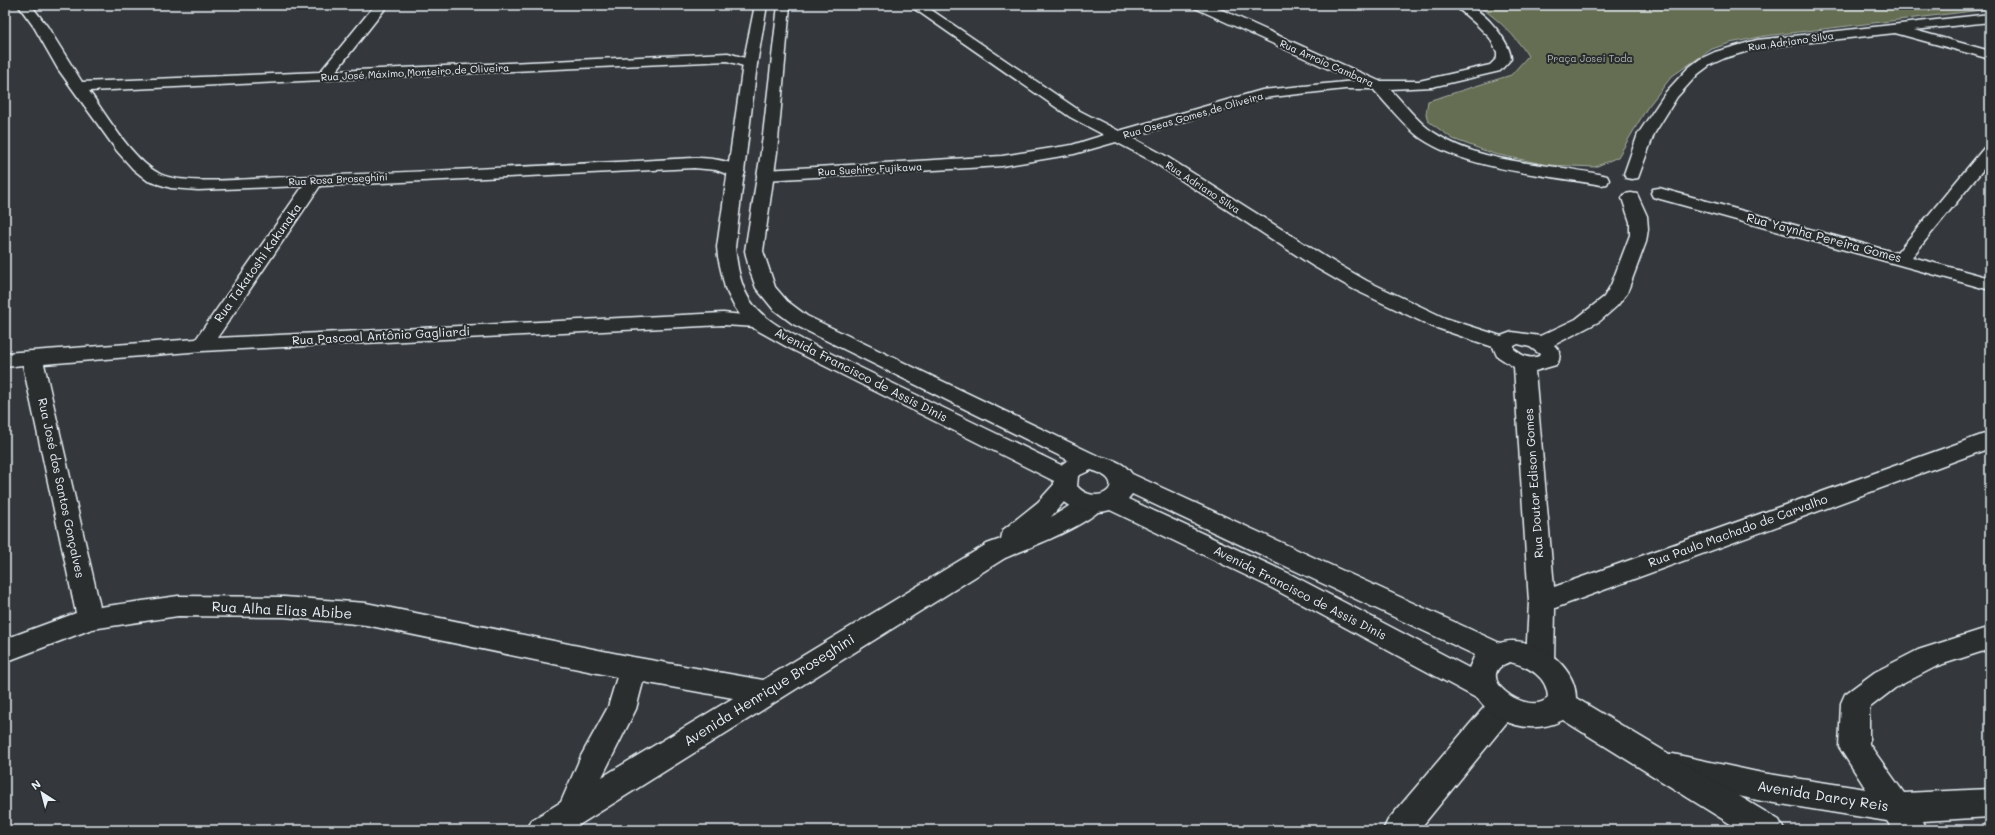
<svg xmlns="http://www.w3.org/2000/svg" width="1995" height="835" font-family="Mali,sans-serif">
  <rect width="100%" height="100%" fill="#34383c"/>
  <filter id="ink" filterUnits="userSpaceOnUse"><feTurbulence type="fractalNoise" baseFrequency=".025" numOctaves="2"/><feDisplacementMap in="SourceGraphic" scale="8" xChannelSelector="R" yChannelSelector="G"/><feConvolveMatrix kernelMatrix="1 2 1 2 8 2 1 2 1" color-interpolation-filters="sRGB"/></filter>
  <g filter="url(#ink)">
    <path fill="#656d53" stroke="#a6afa6" d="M1477 5H1990V9L1765 36 1730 43 1712 49 1672 76 1647 108 1618 157 1595 167 1548 165 1494 154 1453 139 1428 121 1426 114 1428 101 1511 75 1528 56C1515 35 1498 19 1477 5Z"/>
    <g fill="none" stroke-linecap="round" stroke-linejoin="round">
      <g stroke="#e8f1f8" stroke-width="3">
        <path id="minor" d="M18 5H31L47 26 82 82 320 72 375 5H388L336 71 728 53 755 61 757 64 755 67 750 68 727 61 89 91C107 116 132 160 160 174 185 186 256 178 286 177 422 172 558 165 694 158 709 158 736 160 745 173L743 177 737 178 716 170 694 168 320 186 217 338 723 313 764 317 767 321 764 325 757 327 723 325 202 351 44 364 100 607 178 596 284 597 366 603 633 657 763 680 987 544 1001 539 1003 530 1038 502 1057 481 1065 479 1073 481 1077 487 1051 517C1067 509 1083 492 1101 498L1105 504C1093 524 1028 548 1005 558L571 830H527L532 820 561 802 581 756 608 707 617 677 366 625 284 617 178 616 92 629 5 662V639L76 613 23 365 5 367V353L196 339 303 186 198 190 171 188 148 181 133 169 117 151 58 69 34 27ZM643 682 733 698 602 777 636 709Z
          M909 5H924L1080 111 1119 131 1262 90 1355 81 1195 8 1194 5H1211L1379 81H1419L1490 65 1497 58V52L1490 38 1476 24 1454 5C1458 5 1465 4 1469 6 1486 13 1510 41 1511 59L1500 71 1432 87 1390 89C1403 102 1418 123 1433 132 1483 166 1550 162 1607 176L1609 180 1607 184 1601 185C1546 175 1469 170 1422 139 1408 130 1386 103 1373 89H1345L1263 98 1131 137 1164 155 1327 258 1367 281 1445 318 1501 336 1512 332 1540 336 1576 319 1604 297 1611 285 1630 235V222L1622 198 1625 194 1631 193 1637 194 1647 216 1648 229 1646 242 1627 293 1617 306 1600 321 1554 345 1560 352 1559 360 1556 365 1535 371 1554 587 1990 432V448L1555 608 1554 661 1550 669 1540 672 1530 669 1526 661 1529 602 1514 367 1497 356 1493 347 1431 326 1353 289 1313 266 1152 161 1116 142 1074 154 1002 166 765 180 759 179 757 175 759 171 765 170 1002 156 1072 145 1104 135 1070 117ZM1518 344 1530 347 1540 354 1539 356C1529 360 1521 355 1514 349V346Z
          M1990 14V22L1914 30 1990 51V59L1895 33 1758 48 1725 58 1710 65 1698 74 1677 97 1654 134 1638 178 1632 179 1626 178 1624 174 1638 134 1666 92 1688 68 1700 59 1715 52 1757 40Z
          M1990 146V161L1912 257 1990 278V290L1653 197 1651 193 1653 189 1659 188 1897 253 1984 148Z
          M1990 627V649L1937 666 1895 688 1869 708V744L1904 793 1990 789V817L1923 821 1927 830H1893L1887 821 1762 801 1673 782 1662 778 1658 768 1662 758 1673 754 1762 773 1866 789 1839 747 1841 703 1845 694 1875 672 1918 650Z
          M1502 695 1512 698 1516 707 1512 716 1419 830H1383L1388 820 1492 698Z"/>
      </g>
      <g stroke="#e8f1f8" stroke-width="3">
        <path id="major" d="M755 5H767L757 64 735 247C741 303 755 314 803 340L1061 465 1068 460 793 324 773 309 756 288 749 268 745 251 761 152 778 5H790L777 152 763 251 775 287 787 301 807 316 1098 456C1111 459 1124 462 1132 474L1500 643C1532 633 1576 664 1576 698L1779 820 1784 830H1740L1563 720C1532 735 1499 726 1478 699L1272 588 1110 510C1091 516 1052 508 1054 481L789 348 755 329 743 319 734 306 725 288 718 257 717 247 743 64ZM1091 470C1133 482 1097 509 1077 486L1078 476ZM1132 494 1475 655 1469 668 1290 574 1128 499ZM1510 662C1528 666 1548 677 1548 698 1528 718 1469 675 1510 662Z"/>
      </g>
      <use href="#minor" fill="#2a2d2e" fill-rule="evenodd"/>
      <use href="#major" fill="#2a2d2e" fill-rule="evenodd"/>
    </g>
  </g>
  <g text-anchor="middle" stroke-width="4" stroke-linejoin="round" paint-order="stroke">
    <g font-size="10" fill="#e8f1f8" stroke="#2a2d2e">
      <text transform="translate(1791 41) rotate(-8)" y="4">Rua Adriano Silva</text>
      <text transform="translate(1327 63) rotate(24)" y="4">Rua Arroio Cambara</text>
      <text transform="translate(415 72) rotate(-3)" y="4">Rua José Máximo Monteiro de Oliveira</text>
      <text transform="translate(1193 115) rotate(-16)" y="4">Rua Oseas Gomes de Oliveira</text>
      <text transform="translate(870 169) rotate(-3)" y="4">Rua Suehiro Fujikawa</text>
      <text transform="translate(338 179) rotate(-3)" y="4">Rua Rosa Broseghini</text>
      <text transform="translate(1203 187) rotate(33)" y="4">Rua Adriano Silva</text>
    </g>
    <g font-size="10" fill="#adb6ae" stroke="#2a2d2e">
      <text x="1590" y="62">Praça Josei Toda</text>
    </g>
    <g font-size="12" fill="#e8f1f8" stroke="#2a2d2e">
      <text transform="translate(1824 238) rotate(15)" y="4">Rua Yaynha Pereira Gomes</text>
      <text transform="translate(258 263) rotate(-55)" y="4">Rua Takatoshi Kakunaka</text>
      <text transform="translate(381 336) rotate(-3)" y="4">Rua Pascoal Antônio Gagliardi</text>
      <text transform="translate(861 375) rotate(27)" y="4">Avenida Francisco de Assis Dinis</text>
      <text transform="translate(1534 483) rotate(-94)" y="4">Rua Doutor Edison Gomes</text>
      <text transform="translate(61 488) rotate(78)" y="4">Rua José dos Santos Gonçalves</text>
      <text transform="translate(1738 531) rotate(-20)" y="4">Rua Paulo Machado de Carvalho</text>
      <text transform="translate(1300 593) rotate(27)" y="4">Avenida Francisco de Assis Dinis</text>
    </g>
    <g font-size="14" fill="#e8f1f8" stroke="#2a2d2e">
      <text transform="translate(282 610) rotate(3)" y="5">Rua Alha Elias Abibe</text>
      <text transform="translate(769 690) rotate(-32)" y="5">Avenida Henrique Broseghini</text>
      <text transform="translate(1823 796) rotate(9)" y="5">Avenida Darcy Reis</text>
    </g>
  </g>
  <rect width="1995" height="835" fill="none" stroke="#2a2d2e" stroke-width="20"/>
  <rect x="10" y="10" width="1975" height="815" fill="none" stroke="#e8f1f8" stroke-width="1.5" filter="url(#ink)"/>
  <g transform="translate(42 793) rotate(324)" stroke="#2a2d2e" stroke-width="3" paint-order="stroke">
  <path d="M0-3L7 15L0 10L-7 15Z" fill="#e8f1f8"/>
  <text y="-6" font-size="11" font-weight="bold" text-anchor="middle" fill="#e8f1f8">N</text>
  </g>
</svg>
